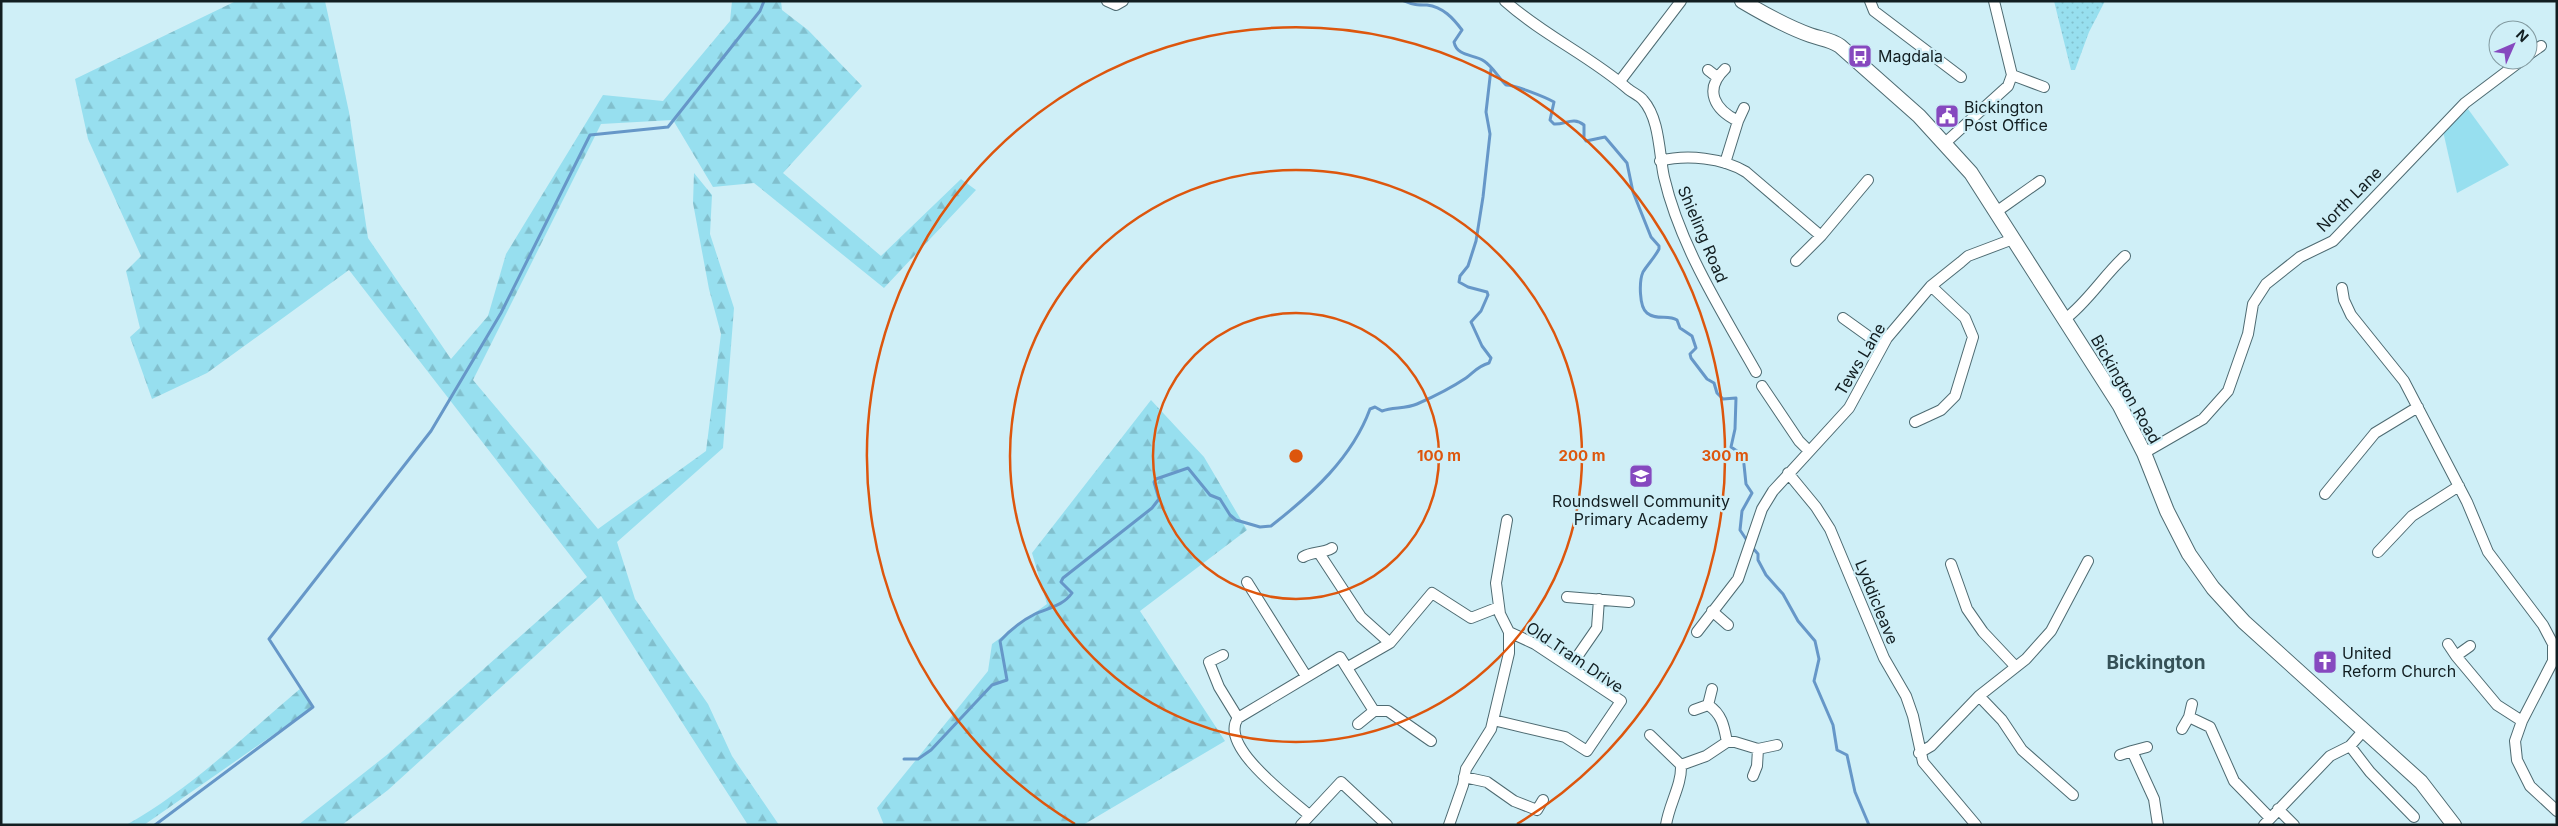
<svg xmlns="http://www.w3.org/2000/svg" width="2558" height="826" font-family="Inter,sans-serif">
  <defs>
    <pattern id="forest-firs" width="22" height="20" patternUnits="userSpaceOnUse" patternTransform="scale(1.25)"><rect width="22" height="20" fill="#97dfef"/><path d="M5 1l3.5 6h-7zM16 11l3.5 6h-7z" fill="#81bfcd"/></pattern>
    <pattern id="park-dots" width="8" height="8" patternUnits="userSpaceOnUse" patternTransform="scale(1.25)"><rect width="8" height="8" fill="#97dfef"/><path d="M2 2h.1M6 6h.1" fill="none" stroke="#81bfcd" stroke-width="1.8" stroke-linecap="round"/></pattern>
  </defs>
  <rect width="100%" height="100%" fill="#cfeff7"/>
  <path fill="#97dfef" d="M2468 109 2509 165 2457 193 2443 131Z"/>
  <path fill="url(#forest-firs)" d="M236 1H325L349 112 368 238 451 359 488 316 506 254 603 95 663 101 730 21 732 1H781L782 10 808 30 862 86 783 173 881 256 961 179 976 190 884 288 754 183 713 187 673 120 601 124 473 380 598 529 706 451 721 334 709 289 693 203 694 173 712 195 710 234 734 308 723 448 617 542 635 599 708 704 732 756 779 825H748L601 596 388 790 342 825H298L388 754 587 577 349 270 207 373 152 399 130 337 140 328 126 271 141 256 88 139 75 79Z
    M1151 400 1204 457 1247 530 1140 611 1225 741 1083 825H884L877 808 988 671 992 644 1047 604 1032 553Z
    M301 688 313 707 144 825H126C191 789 244 736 301 688Z"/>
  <path fill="url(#park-dots)" d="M2054 1H2105L2089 32 2075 70H2071Z"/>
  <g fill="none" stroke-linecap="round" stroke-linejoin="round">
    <path stroke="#6697c8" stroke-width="3" d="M1404 1C1413 5 1418 5 1427 5 1443 7 1453 18 1462 30L1454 42C1457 57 1474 54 1484 61 1493 67 1498 77 1506 85 1515 85 1545 97 1554 102L1550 120 1554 124C1565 125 1573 116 1584 125V138L1586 141 1605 137 1627 163 1633 192 1651 237 1659 246V249C1655 257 1648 264 1643 272 1639 281 1639 307 1647 313 1657 321 1668 314 1677 320L1680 328 1692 336 1696 348 1690 354 1691 358 1707 379 1714 383 1717 393 1723 399 1736 398 1735 429 1731 447 1743 455 1746 484 1752 493 1742 511 1740 530 1748 542
      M1752 547 1758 554V560L1766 575 1783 594 1798 621 1815 641 1819 659 1814 681 1833 725 1837 750 1847 755 1855 792 1869 825
      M904 759H918L931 750 992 685 1007 680 1000 641C1010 630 1021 621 1035 614 1048 608 1063 606 1072 593L1061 582 1063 578 1152 508 1159 499 1154 482 1156 479 1188 468 1210 495 1220 499 1230 515 1236 520 1260 527 1271 526C1312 494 1352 458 1370 409L1375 407 1382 411C1393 407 1405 409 1417 404 1433 397 1451 388 1466 378 1474 372 1478 366 1489 363L1491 358 1482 346 1471 322 1481 311 1488 295 1487 292 1468 287 1459 282 1460 276 1468 266 1476 241 1483 197 1490 134 1486 112 1491 69
      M155 825 313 707 269 639 431 431 501 313 590 135 668 127 760 11 764 1"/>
    <g stroke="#4e6b72" stroke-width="12">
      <path id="street" d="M1107 1 1116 5 1123 1
        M1505 1C1543 35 1590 56 1628 89 1633 93 1640 96 1643 100 1660 119 1659 154 1664 177 1680 246 1721 310 1756 372
        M1870 1 1874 11 1961 77
        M2528 55 2541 46
        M1708 70 1717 77
        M2012 75 2044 87
        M1620 81 1681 1
        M1738 121 1744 108
        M1945 143 2008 86 2012 75 1994 1
        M1660 161C1687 154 1723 158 1746 172L1821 236 1868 180
        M1725 163 1738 121C1715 110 1703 90 1725 69
        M1996 212 2040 181
        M1796 261 1821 236
        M2342 288 2344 300 2351 315 2404 381 2467 502 2488 552 2543 625 2553 644V661L2522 721 2515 741 2517 760 2530 786 2557 811
        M1843 318 1882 346
        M2065 319C2087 303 2104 275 2125 256
        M1762 386 1799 441 1809 451
        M1915 422 1941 410 1955 396 1973 337 1965 318 1931 286
        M2144 453 2203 419 2228 391 2248 334 2253 304 2266 284 2300 257 2333 241 2465 103 2522 60
        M1788 473 1816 507 1830 529 1884 658 1906 696 1913 716 1923 762 1976 825
        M2325 494 2375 433 2418 407
        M2378 552 2412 516 2459 486
        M1319 553 1361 617 1390 643
        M1303 557C1313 551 1322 554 1332 548
        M1951 564 1967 609 1983 632 2015 666
        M1247 582 1306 676
        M1567 597 1629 602
        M1712 611 1728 625
        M1697 632 1738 579 1762 509 1773 491 1849 408 1887 338 1931 286 1961 262 1968 256 2013 239
        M2448 644 2456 656 2470 646
        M1223 655 1209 662 1219 687 1238 718
        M2456 656 2497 705 2522 721
        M1348 667 1390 643 1432 593 1471 618 1499 607
        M1570 667 1597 628 1599 599
        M1712 689 1708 705C1722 714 1724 726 1727 742
        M1979 696 2002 720 2022 750 2073 795
        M1694 710 1708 705
        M2189 717 2210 727 2234 781 2270 818
        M1493 720 1565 737 1587 751 1621 701 1535 644 1509 632
        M1358 724 1374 711H1388L1431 741
        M2182 729 2189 717 2192 704
        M1650 735 1681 765C1682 785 1669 804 1666 825
        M2350 746 2370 772 2414 817
        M2147 747 2132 751 2154 799 2158 825
        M1919 753 1931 746 1979 696 2026 659 2051 631 2088 561
        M2120 755 2132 751
        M1681 765 1706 756 1727 742H1735L1758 749 1777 745
        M1753 776 1757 766 1758 749
        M1464 777 1487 782 1514 801 1537 810 1543 800
        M2278 809 2294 825
        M1309 815C1290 798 1218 746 1238 718L1340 657 1374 711
        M1301 825 1341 782 1387 825
        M1449 825 1463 785 1466 769 1491 729 1509 653V632L1500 614 1496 583 1507 520
        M2264 825 2330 756 2350 746 2364 730"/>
    </g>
    <g stroke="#4e6b72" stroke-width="16">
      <path id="secondary" d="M1742 1C1764 14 1787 27 1810 35 1821 39 1830 39 1840 46L1919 116 1971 173 2120 406 2144 453 2167 511 2189 554 2213 588 2244 622 2421 782 2454 825"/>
    </g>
    <use href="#street" stroke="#fff" stroke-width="10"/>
    <use href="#secondary" stroke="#fff" stroke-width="14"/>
  </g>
  <g fill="none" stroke="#dd560d" stroke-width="2.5">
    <circle cx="1296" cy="456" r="143"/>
    <circle cx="1296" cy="456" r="286"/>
    <path d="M1075 824A429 429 0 1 1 1517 824"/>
  </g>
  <defs>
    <g id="bus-square" transform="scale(1.25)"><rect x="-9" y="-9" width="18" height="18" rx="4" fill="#8649bf" stroke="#cfeff7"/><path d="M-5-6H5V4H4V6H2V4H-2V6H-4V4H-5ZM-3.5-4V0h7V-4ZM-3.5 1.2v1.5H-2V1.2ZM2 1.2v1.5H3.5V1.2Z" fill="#fff"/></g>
    <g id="civic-square" transform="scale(1.25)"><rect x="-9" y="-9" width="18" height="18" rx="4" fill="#8649bf" stroke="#cfeff7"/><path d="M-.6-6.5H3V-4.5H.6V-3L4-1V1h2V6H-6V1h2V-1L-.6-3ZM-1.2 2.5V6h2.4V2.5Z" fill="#fff"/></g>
    <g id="school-square" transform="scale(1.25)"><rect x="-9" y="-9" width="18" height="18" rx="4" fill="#8649bf" stroke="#cfeff7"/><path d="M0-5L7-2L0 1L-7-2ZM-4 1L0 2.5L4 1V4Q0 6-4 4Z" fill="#fff"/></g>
    <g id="church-square" transform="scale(1.25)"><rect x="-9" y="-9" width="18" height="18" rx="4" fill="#8649bf" stroke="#cfeff7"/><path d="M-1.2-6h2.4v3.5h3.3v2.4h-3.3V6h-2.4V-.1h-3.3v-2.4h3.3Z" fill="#fff"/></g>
  </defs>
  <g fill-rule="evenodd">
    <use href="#bus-square" x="1860" y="56"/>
    <use href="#civic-square" x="1947" y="116"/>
    <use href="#school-square" x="1641" y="476"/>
    <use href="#church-square" x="2325" y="662"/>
  </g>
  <g text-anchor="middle" stroke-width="4.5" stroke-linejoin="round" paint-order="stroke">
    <g font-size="16" fill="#121e21" stroke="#cfeff7" text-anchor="start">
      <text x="1878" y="62">Magdala</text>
      <text x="1964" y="113">Bickington<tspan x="1964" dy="18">Post Office</tspan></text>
      <text x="1641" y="507" text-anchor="middle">Roundswell Community<tspan x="1641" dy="18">Primary Academy</tspan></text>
      <text x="2342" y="659">United<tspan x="2342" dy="18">Reform Church</tspan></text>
    </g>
    <g font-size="16" fill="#121e21" stroke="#cfeff7">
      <text transform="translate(2349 199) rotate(-45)" y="6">North Lane</text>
      <text transform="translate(1703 234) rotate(67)" y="6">Shieling Road</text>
      <text transform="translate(1860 359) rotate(-59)" y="6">Tews Lane</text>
      <text transform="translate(2126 389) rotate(60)" y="6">Bickington Road</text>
      <text transform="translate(1877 602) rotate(68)" y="6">Lyddicleave</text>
      <text transform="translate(1575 657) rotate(34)" y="6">Old Tram Drive</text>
    </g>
    <g font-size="19" font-weight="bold" fill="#355157" stroke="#cfeff7">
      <text x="2156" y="669">Bickington</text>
    </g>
  </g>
  <circle cx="1296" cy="456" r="8" fill="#dd560d" stroke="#cfeff7" stroke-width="2.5"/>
  <g font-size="15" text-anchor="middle" font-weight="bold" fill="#dd560d" stroke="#cfeff7" stroke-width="4.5" stroke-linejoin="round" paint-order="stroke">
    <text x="1439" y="461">100 m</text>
    <text x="1582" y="461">200 m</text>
    <text x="1725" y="461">300 m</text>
  </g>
  <rect width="2558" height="826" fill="none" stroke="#121e21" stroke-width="5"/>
  <g transform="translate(2513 45) rotate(45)"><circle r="24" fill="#cfeff7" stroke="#839ba1"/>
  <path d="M0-4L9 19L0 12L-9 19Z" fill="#8649bf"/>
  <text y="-8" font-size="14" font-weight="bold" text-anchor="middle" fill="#121e21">N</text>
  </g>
</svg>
